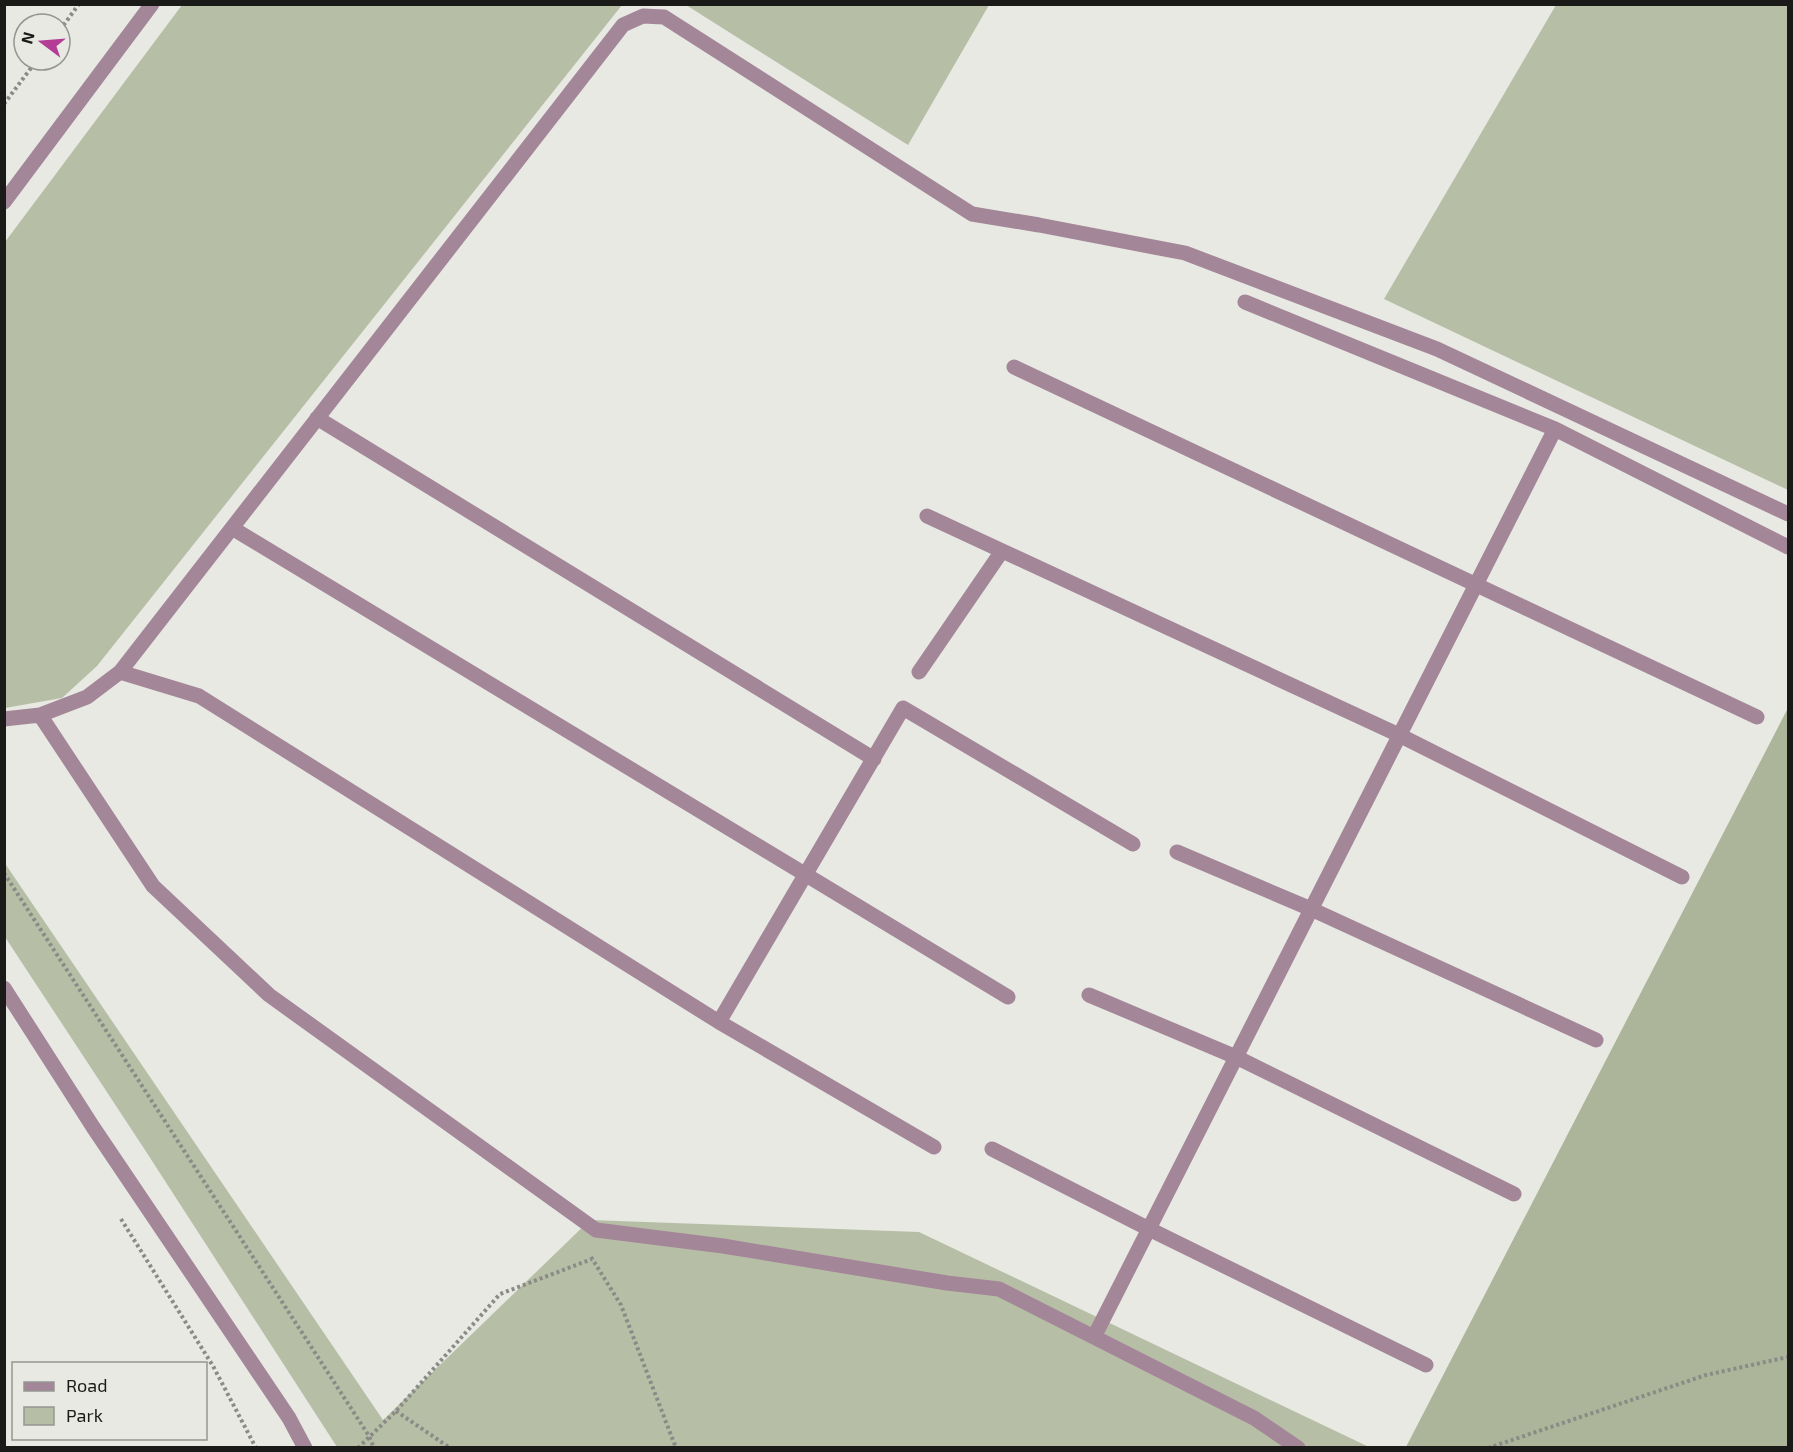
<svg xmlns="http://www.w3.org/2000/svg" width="1793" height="1452" font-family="'Exo 2',sans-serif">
  <rect width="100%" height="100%" fill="#e7e9e2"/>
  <path fill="#b7bea6" d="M182 5H622L97 666 62 698 5 708V242Z
    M686 5H989L908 145Z
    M1556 5H1788V490L1384 299Z
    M4 862 383 1420 590 1220 919 1232 1369 1447H337L145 1150 5 937Z"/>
  <path fill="#acb599" d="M1788 708V1447H1406Z"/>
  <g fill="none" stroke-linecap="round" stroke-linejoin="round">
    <path stroke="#8a8b86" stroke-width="4" stroke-dasharray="3 3" stroke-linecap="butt" d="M60 30 79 4
      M4 104 37 60
      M4 873 369 1436 374 1448
      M121 1219 213 1366 256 1448
      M591 1257 621 1305 676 1448
      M396 1411 450 1448
      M358 1448 396 1411 500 1294 592 1259
      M1488 1448 1706 1375 1788 1357"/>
    <path stroke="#a48699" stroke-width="15" d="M4 202 152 4
      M1245 302 1555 429 1788 547
      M1014 367 1757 717
      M317 418 874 759
      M927 516 1399 735 1682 877
      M232 528 1008 997
      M120 672 199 696 719 1022 934 1147
      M919 672 1002 551
      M40 715 153 886 269 995 596 1230 723 1246 947 1283 999 1289 1254 1418 1298 1448
      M4 719 40 715 87 697 120 672 623 25 643 16 664 17 972 214 1039 225 1185 253 1437 349 1788 514
      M1177 852 1311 909 1596 1040
      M4 988 93 1127 289 1418 305 1448
      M1089 995 1236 1057 1514 1194
      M719 1022 903 708 1133 844
      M992 1149 1149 1229 1426 1365
      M1094 1337 1555 429"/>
  </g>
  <rect width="1793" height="1452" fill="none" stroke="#1a1a18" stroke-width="12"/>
  <rect x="12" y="1362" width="195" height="78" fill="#e7e9e2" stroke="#959691" stroke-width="1.5"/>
  <rect x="24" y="1382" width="30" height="9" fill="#a48699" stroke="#959691" stroke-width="1.5"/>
  <text x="66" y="1392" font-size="18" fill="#1a1a18">Road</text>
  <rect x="24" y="1407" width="30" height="18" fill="#b7bea6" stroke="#959691" stroke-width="1.5"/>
  <text x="66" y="1422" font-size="18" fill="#1a1a18">Park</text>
  <g transform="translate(42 42) rotate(286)"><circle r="28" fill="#e7e9e2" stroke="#959691" stroke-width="1.5"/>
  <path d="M0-4.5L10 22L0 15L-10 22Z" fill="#b33d95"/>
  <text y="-9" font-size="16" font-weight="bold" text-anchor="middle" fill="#1a1a18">N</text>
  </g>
</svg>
